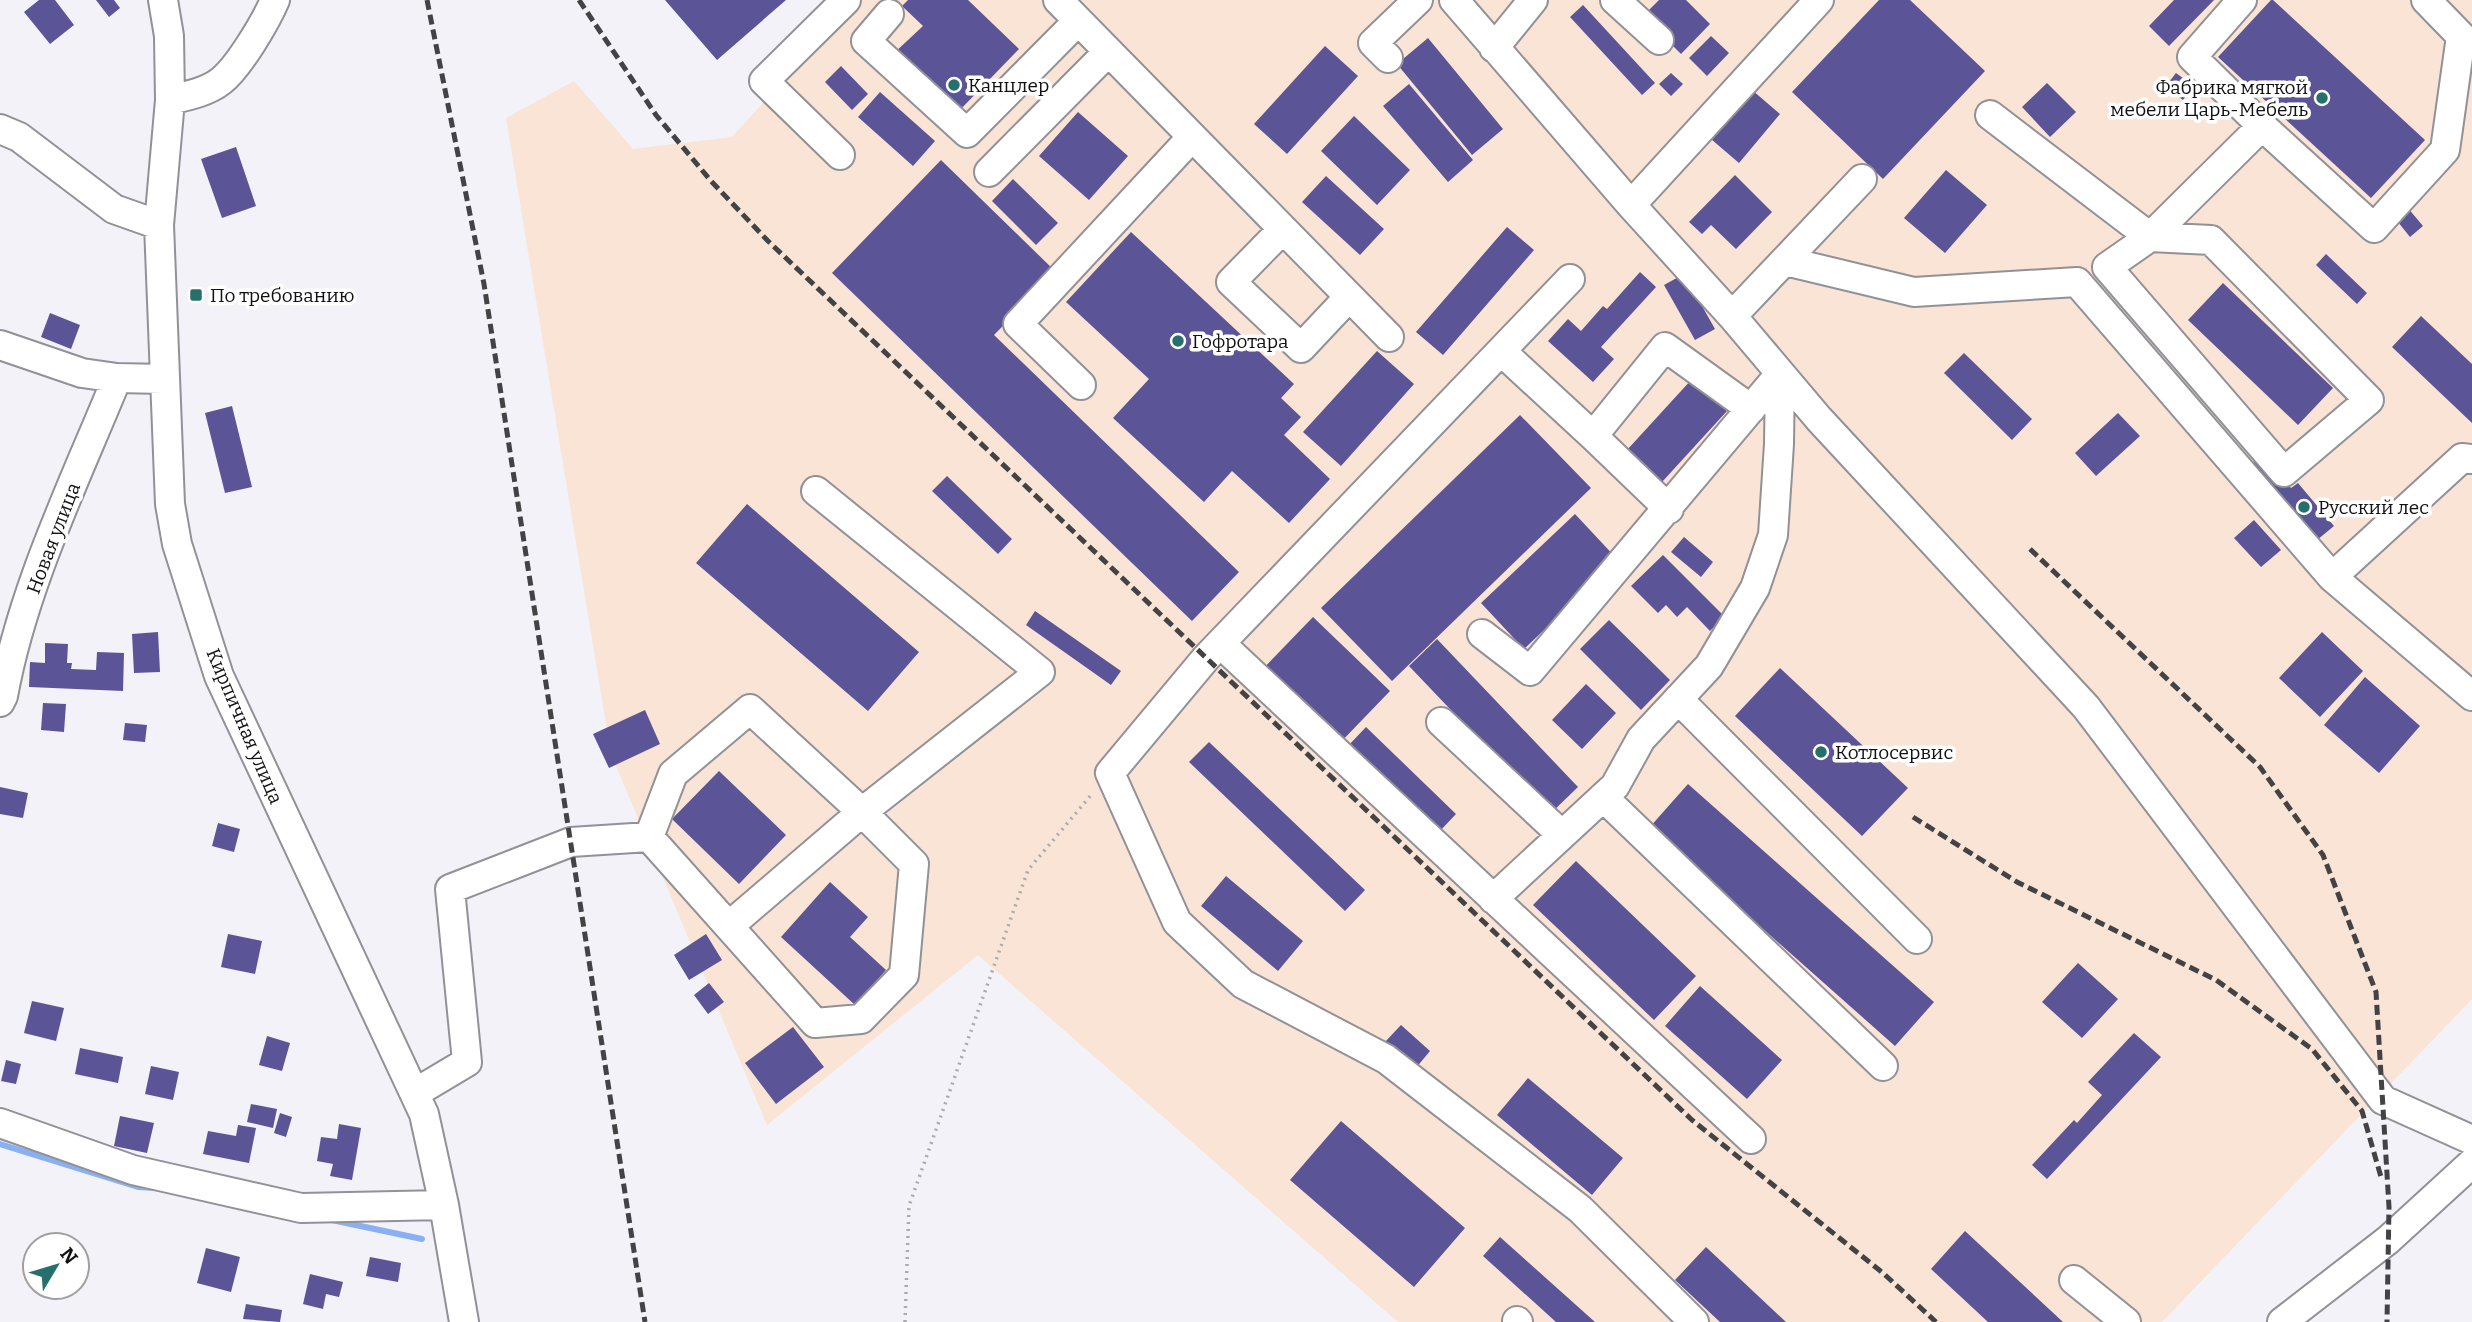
<svg xmlns="http://www.w3.org/2000/svg" width="2472" height="1322" font-family="Bitter,serif">
  <rect width="100%" height="100%" fill="#f2f2f8"/>
  <path fill="#f9e4d6" d="M856 0H2472V999L2162 1322H1398L978 955 767 1125 611 754 506 118 574 81 633 149 732 137Z"/>
  <g fill="none" stroke-linecap="round" stroke-linejoin="round">
    <path stroke="#88b0f2" stroke-width="6" d="M0 1144 138 1187 156 1188
      M332 1220 422 1239"/>
  </g>
  <path fill="#5b5497" d="M39 0H55L74 25 50 44 24 12Z
    M96 0H114L120 8 109 17Z
    M665 0H786L717 60Z
    M908 0H968L1019 49 956 114 892 55 923 26 902 6Z
    M1659 0H1686L1710 24 1681 54 1643 16Z
    M1879 0H1910L1985 71 1883 179 1792 92Z
    M2174 0H2214L2169 46 2149 26Z
    M2271 0H2273L2425 140 2371 198 2218 57Z
    M1583 5 1655 83 1642 95 1570 17Z
    M1711 36 1729 53 1707 76 1689 58Z
    M1428 38 1503 129 1472 155 1397 64Z
    M1325 46 1358 76 1287 154 1254 124Z
    M841 66 868 94 852 110 825 82Z
    M1671 73 1683 84 1671 96 1659 84Z
    M2176 73 2194 86 2183 100 2165 87Z
    M2047 83 2076 112 2050 137 2022 107Z
    M1409 84 1473 160 1448 182 1383 106Z
    M1752 90 1780 114 1739 163 1711 139Z
    M880 92 935 141 913 166 858 117Z
    M1078 112 1128 156 1089 200 1039 156Z
    M1354 116 1410 170 1377 205 1321 151Z
    M236 147 256 206 222 218 201 159Z
    M941 160 1056 272 994 335 1239 572 1192 621 832 273Z
    M1946 170 1987 205 1945 253 1904 218Z
    M1735 175 1772 212 1736 249 1711 225 1702 234 1689 222Z
    M1326 176 1384 229 1360 255 1302 202Z
    M1013 179 1058 223 1036 245 992 201Z
    M2407 207 2423 226 2410 237 2394 217Z
    M1507 227 1534 250 1443 355 1416 332Z
    M1131 232 1294 384 1281 398 1301 417 1284 435 1330 479 1289 523 1232 471 1204 502 1113 418 1149 379 1066 302Z
    M2326 254 2367 293 2357 304 2316 265Z
    M1640 272 1656 287 1601 347 1614 359 1593 382 1548 341 1568 319 1581 331 1603 306 1607 309Z
    M1684 274 1715 329 1695 340 1664 285Z
    M2223 283 2333 388 2298 425 2188 320Z
    M50 313 80 325 71 349 41 337Z
    M2421 316 2472 364V423L2392 347Z
    M1377 351 1414 384 1341 466 1303 432Z
    M1964 353 2032 419 2012 440 1944 373Z
    M1692 379 1727 411 1662 482 1627 450Z
    M232 406 252 487 225 493 205 413Z
    M2118 413 2140 436 2096 476 2075 453Z
    M1520 415 1591 488 1392 681 1321 608Z
    M2263 454 2291 488 2298 483 2334 526 2317 540 2253 462Z
    M947 476 1012 539 998 554 932 491Z
    M747 504 919 652 868 711 696 563Z
    M1575 514 1618 560 1524 649 1481 603Z
    M2254 520 2281 550 2261 567 2234 538Z
    M1684 537 1713 562 1701 577 1671 552Z
    M1663 555 1724 616 1710 631 1687 607 1677 617 1666 605 1658 613 1631 586Z
    M1035 611 1121 671 1111 685 1026 625Z
    M1313 617 1390 691 1337 746 1260 672Z
    M1609 620 1670 680 1641 710 1580 649Z
    M158 632 160 672 134 673 132 634Z
    M2322 632 2363 671 2320 717 2279 678Z
    M1437 639 1578 787 1550 814 1409 666Z
    M45 643 68 644 67 663H72L71 669 96 670 97 652 124 653 123 691 29 687 30 662 45 663Z
    M1780 668 1908 788 1862 836 1735 716Z
    M2365 677 2420 726 2379 773 2324 725Z
    M1586 684 1616 713 1582 749 1552 720Z
    M43 703 66 704 64 732 41 730Z
    M645 710 660 744 609 768 593 734Z
    M125 723 147 725 145 742 123 740Z
    M1366 727 1456 814 1438 833 1348 746Z
    M1209 742 1365 890 1345 911 1189 762Z
    M719 771 786 835 739 884 672 819Z
    M1688 784 1934 1002 1895 1046 1649 828Z
    M0 787 28 793 23 818 0 814Z
    M218 823 240 829 234 852 212 846Z
    M1576 861 1696 976 1654 1020 1533 905Z
    M1226 876 1303 941 1278 971 1201 906Z
    M830 882 868 917 850 937 886 970 855 1005 781 937Z
    M228 934 262 941 255 974 221 967Z
    M706 934 722 960 689 980 674 955Z
    M2078 963 2118 999 2082 1038 2042 1002Z
    M709 983 724 1002 708 1014 694 995Z
    M1700 986 1782 1060 1747 1099 1665 1026Z
    M32 1001 64 1008 56 1041 24 1033Z
    M1401 1025 1430 1051 1415 1069 1385 1042Z
    M793 1027 824 1067 776 1104 745 1063Z
    M2134 1033 2161 1057 2047 1179 2032 1165 2074 1120 2077 1123 2102 1095 2088 1082Z
    M267 1036 290 1043 282 1071 259 1065Z
    M80 1048 123 1057 118 1083 75 1074Z
    M6 1060 21 1064 16 1084 1 1081Z
    M151 1066 179 1072 173 1100 145 1094Z
    M1528 1078 1623 1158 1592 1195 1497 1115Z
    M251 1104 277 1109 273 1128 247 1122Z
    M280 1113 292 1117 286 1137 274 1133Z
    M120 1116 154 1123 147 1153 114 1146Z
    M1341 1121 1465 1228 1414 1287 1290 1180Z
    M339 1124 361 1128 352 1180 330 1176 333 1164 317 1161 321 1137 337 1139Z
    M238 1125 256 1128 249 1163 203 1154 208 1131 236 1136Z
    M1965 1231 2063 1322H1988L1931 1269Z
    M1500 1237 1595 1322H1556L1483 1256Z
    M1706 1247 1786 1322H1720L1675 1280Z
    M206 1248 240 1257 231 1292 197 1283Z
    M370 1257 401 1263 398 1282 366 1276Z
    M310 1274 343 1282 339 1297 326 1294 323 1309 303 1304Z
    M246 1304 282 1310 280 1322 243 1319Z"/>
  <g fill="none" stroke-linecap="round" stroke-linejoin="round">
    <g stroke="#919197" stroke-width="32">
      <path id="minor" d="M163 0 169 36 170 100 159 225 170 504 177 544 219 676 424 1114 444 1205 464 1322
        M1058 0 1389 337
        M1454 0 1631 205 1732 316 1819 419 2086 707 2383 1100 2472 1140
        M1615 0 1659 40
        M2242 0 2192 57 2262 126 2374 228 2445 150 2461 36 2426 0
        M889 14 866 41 967 133 1078 21
        M1494 48 1533 0
        M1388 58 1373 43 1418 0
        M170 100C187 96 207 92 221 81 239 67 266 21 275 0
        M1990 115 2150 237 2211 240 2369 400 2284 472 2107 267 2150 237 2262 126
        M0 129 19 137 114 209 159 225
        M840 155 764 81 846 0
        M989 172 1108 52
        M1631 205 1819 0
        M1283 229 1231 282 1301 348 1349 297
        M1785 261 1914 292 2077 282 2332 577 2472 696
        M1570 279 1206 658 1110 773 1177 922 1243 984 1386 1059 1580 1209 1694 1322
        M1732 316 1862 179
        M0 345 82 373 117 378 163 379
        M1501 351 1593 436
        M1081 385 1018 324 1192 137
        M1669 509 1593 436 1665 347 1751 409
        M2332 577 2462 458 2472 459
        M1482 634 1530 671 1780 374
        M1221 644 1751 1139
        M1678 699 1917 939
        M0 702 3 696C23 586 75 481 117 378
        M1441 722 1562 835
        M1603 797 1883 1066
        M1493 899 1615 786 1641 739 1709 666 1755 588 1773 535 1779 444 1780 374
        M729 926 862 812 1040 672 816 491
        M415 1093 467 1062 450 889 571 842 649 837 815 1023 861 1019 904 975 914 864 862 812 750 709 673 774 649 837
        M0 1123 133 1170 301 1208 444 1205
        M2074 1280 2126 1322
        M1517 1321 1518 1322
        M2282 1322 2388 1240 2472 1163"/>
    </g>
    <path stroke="#aaaaaf" stroke-width="3.5" stroke-dasharray="2 5" stroke-linecap="butt" d="M905 1322 909 1206 1028 870 1092 794"/>
    <use href="#minor" stroke="#fff" stroke-width="28"/>
    <path stroke="#434346" stroke-width="5" stroke-dasharray="10 5" stroke-linecap="butt" d="M427 0 484 284 645 1322
      M579 0 656 115 711 181 768 241 1692 1120 1883 1273 1936 1322
      M2030 549 2260 767 2323 855 2376 992 2389 1207 2387 1322
      M1913 817 2017 882 2216 980 2312 1049 2362 1111 2381 1177"/>
  </g>
  <g fill="#25706d" stroke="#fff" stroke-width="2.5">
    <circle cx="954" cy="85" r="7"/>
    <circle cx="2322" cy="98" r="7"/>
    <rect x="189" y="288" width="14" height="14" rx="3.5"/>
    <circle cx="1178" cy="341" r="7"/>
    <circle cx="2304" cy="507" r="7"/>
    <circle cx="1821" cy="752" r="7"/>
  </g>
  <g text-anchor="middle" stroke-width="7" stroke-linejoin="round" paint-order="stroke">
    <g font-size="19" fill="#121214" stroke="#fff" text-anchor="start">
      <text x="968" y="92">Канцлер</text>
      <text x="2308" y="94" text-anchor="end">Фабрика мягкой<tspan x="2308" dy="22">мебели Царь-Мебель</tspan></text>
      <text x="210" y="302">По требованию</text>
      <text x="1192" y="348">Гофротара</text>
      <text x="2318" y="514">Русский лес</text>
      <text x="1835" y="759">Котлосервис</text>
    </g>
    <g font-size="19" fill="#121214" stroke="#fff">
      <text transform="translate(53 538) rotate(-69)" y="7">Новая улица</text>
      <text transform="translate(245 726) rotate(67)" y="7">Кирпичная улица</text>
    </g>
  </g>
  <g transform="translate(56 1266) rotate(52)"><circle r="33" fill="#ffffff" stroke="#a0a0a1" stroke-width="2"/>
  <path d="M0-5L12 26L0 18L-12 26Z" fill="#25706d"/>
  <text y="-10" font-size="19" font-weight="bold" text-anchor="middle" fill="#121214">N</text>
  </g>
</svg>
